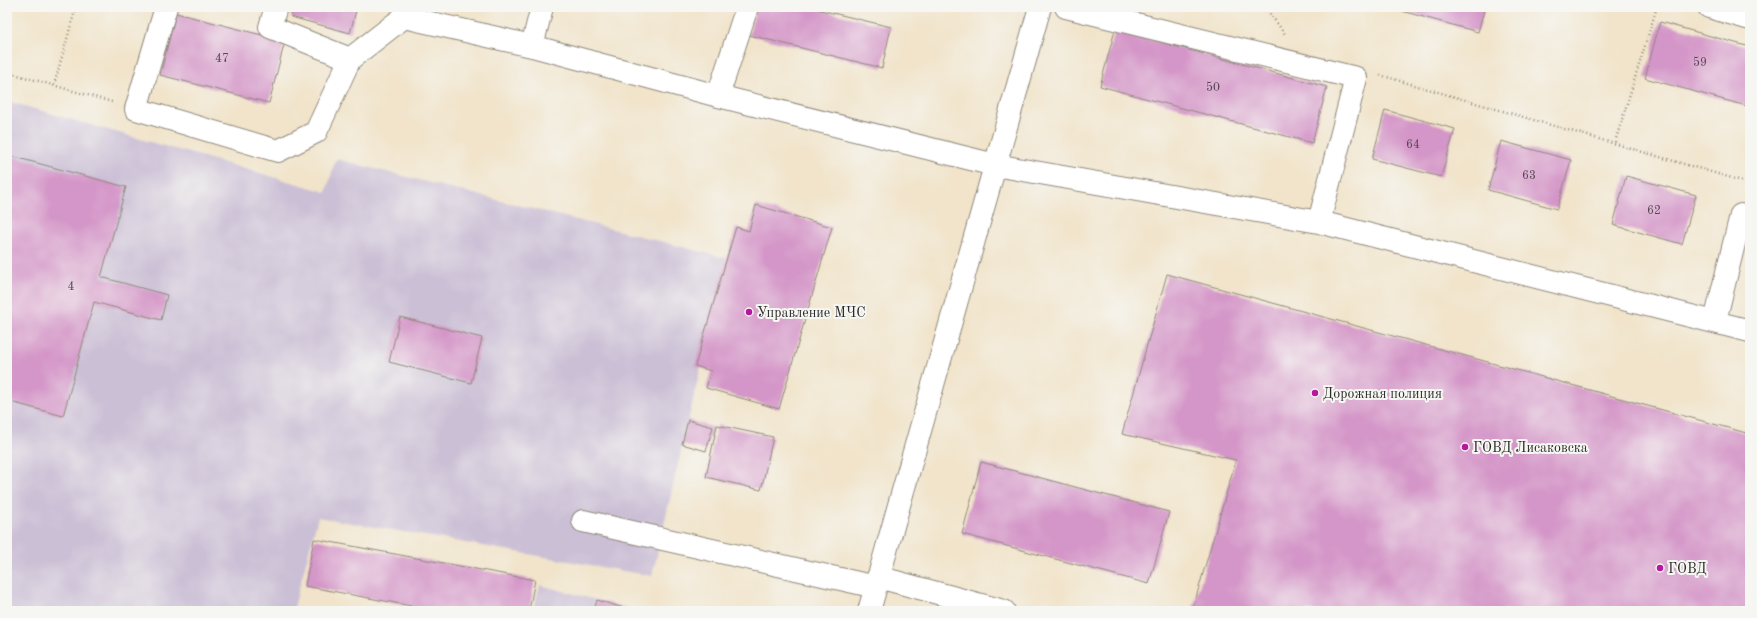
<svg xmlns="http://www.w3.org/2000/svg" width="1757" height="618" font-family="'Old Standard TT',serif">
  <rect width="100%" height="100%" fill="#f6f6f2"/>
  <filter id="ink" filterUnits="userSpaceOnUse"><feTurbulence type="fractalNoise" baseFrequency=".025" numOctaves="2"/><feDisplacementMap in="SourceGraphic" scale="8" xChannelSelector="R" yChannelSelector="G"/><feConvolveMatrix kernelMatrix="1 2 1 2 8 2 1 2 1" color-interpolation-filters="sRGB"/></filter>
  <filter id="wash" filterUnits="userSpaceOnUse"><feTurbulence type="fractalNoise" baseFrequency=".012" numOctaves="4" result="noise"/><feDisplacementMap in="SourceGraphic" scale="16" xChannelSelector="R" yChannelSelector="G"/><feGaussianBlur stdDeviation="0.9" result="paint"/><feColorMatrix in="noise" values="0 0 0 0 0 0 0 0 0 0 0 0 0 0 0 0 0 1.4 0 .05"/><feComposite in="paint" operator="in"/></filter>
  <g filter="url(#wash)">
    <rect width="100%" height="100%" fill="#f1e4cb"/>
    <path fill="#cbbfd5" d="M7 101 326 192 336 159 726 258 652 576 318 517 293 611H7Z
      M540 585 639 611H533Z"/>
    <g id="blocks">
      <path fill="#d496c8" d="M293 7H357L350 33 291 17Z
        M756 7H808L891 27 882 68 749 35Z
        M1387 7H1485L1478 32Z
        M176 13 285 41 269 103 160 75Z
        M1660 22 1750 47V107L1645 78Z
        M1115 30 1327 87 1312 143 1100 86Z
        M1385 110 1455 129 1441 177 1372 159Z
        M1501 141 1571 160 1557 209 1488 190Z
        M7 155 126 187 101 277 167 295 161 320 94 302 63 416 7 401Z
        M1626 176 1696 195 1682 244 1613 225Z
        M756 205 832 227 779 409 706 388 711 371 695 366 736 227 749 231Z
        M1167 274 1750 434V611H1201L1193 608 1236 460 1122 434Z
        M400 317 482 338 471 383 389 362Z
        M688 420 713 427 706 451 682 444Z
        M717 425 773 437 761 490 706 477Z
        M981 462 1169 512 1149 584 962 534Z
        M314 539 535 580 529 611H438L305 586Z
        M597 600 634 611H594Z"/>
    </g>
  </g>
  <g filter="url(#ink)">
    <use href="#blocks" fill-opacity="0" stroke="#8e887b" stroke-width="1"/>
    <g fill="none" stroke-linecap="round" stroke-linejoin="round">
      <g stroke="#8e887b" stroke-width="24">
        <path id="minor" d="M166 7 136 109 278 151 316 132 350 59 404 17 406 7
          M276 7 270 27 350 59
          M1066 7 1356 78 1319 222
          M1709 7 1750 19
          M404 17 532 46 718 96 995 165 1319 222 1750 331
          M532 46 542 7
          M718 96 747 7
          M1715 321 1741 215 1750 217
          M583 521 876 587
          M878 577 1004 611
          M869 611 1040 7"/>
      </g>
      <path stroke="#8e887b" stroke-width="2.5" stroke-dasharray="1 3" stroke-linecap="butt" d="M1265 7 1285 34
        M7 72 112 102
        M1380 75 1742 181
        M54 85 76 7
        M1615 142 1657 7"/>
      <use href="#minor" stroke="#fff" stroke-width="22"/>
    </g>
  </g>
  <g fill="#b5179e" stroke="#f6f6f2" stroke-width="1.5">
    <circle cx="749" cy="312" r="4"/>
    <circle cx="1315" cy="393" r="4"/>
    <circle cx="1465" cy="447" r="4"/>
    <circle cx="1660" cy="568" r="4"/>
  </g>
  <g text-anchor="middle" stroke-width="4" stroke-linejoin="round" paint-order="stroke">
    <g font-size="12" fill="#554652">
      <text x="222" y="62">47</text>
      <text x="1700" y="66">59</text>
      <text x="1213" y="91">50</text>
      <text x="1413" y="148">64</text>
      <text x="1529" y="179">63</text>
      <text x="1654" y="214">62</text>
      <text x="71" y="290">4</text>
    </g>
    <g font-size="14" fill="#2b2b2b" stroke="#f6f6f2" text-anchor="start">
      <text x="757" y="317">Управление МЧС</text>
      <text x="1323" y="398">Дорожная полиция</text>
      <text x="1473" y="452">ГОВД Лисаковска</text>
      <text x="1668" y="573">ГОВД</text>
    </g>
  </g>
  <rect width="1757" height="618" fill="none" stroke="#f6f6f2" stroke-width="24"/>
</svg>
